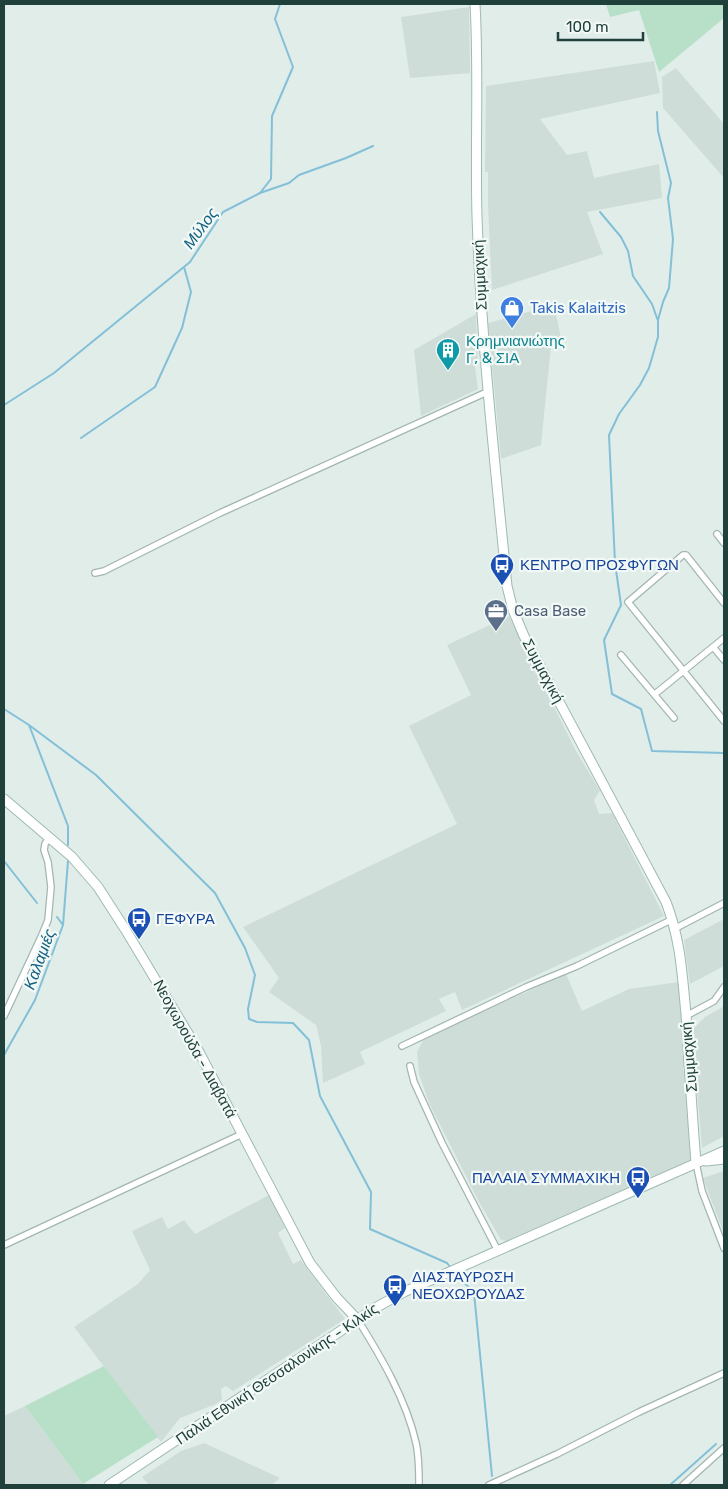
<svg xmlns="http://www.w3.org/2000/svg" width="728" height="1489" font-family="Rubik,sans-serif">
  <rect width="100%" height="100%" fill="#e1ede9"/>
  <path fill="#cfddd8" d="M469 7 470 73 410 78 401 17Z
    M654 61 660 93 540 119 567 155 587 151 594 178 659 164 662 198 587 212 603 254 492 290 488 205V172H485L486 86Z
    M676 68 724 124V178L663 108 662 77Z
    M554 305 562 343 551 346 541 445 501 459 488 323Z
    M476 314 478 365 475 367 478 389 421 416 414 350Z
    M509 616 576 751 600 791 594 800 599 814 612 813 664 916 462 1010 455 992 439 999 446 1011 360 1052 365 1064 323 1083 321 1046 316 1025 269 992 279 978 243 927 457 824 409 726 471 695 447 645Z
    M724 919V966L690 984 684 940Z
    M566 974 582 1011 629 989 679 982 685 1061 683 1070 685 1072 691 1160 507 1241 501 1240 478 1200 430 1105 419 1074 417 1052 424 1038Z
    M724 1006V1136L702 1148 692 1030 705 1017Z
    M724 1171V1234L703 1178Z
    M269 1195 285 1228 278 1233 293 1264 301 1260 305 1266 345 1319 233 1391 226 1386 221 1389 222 1400 216 1404 180 1418 161 1442 74 1327 138 1284 150 1270 132 1231 162 1217 168 1229 184 1220 195 1234Z
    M25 1406 83 1484 4 1485V1416Z
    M204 1443 280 1478 272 1485H149L142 1477 181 1451Z"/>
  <path fill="#b8e0c8" d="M606 4H724V18L659 72 639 10 610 17Z
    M104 1366 158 1437 83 1484 25 1406Z"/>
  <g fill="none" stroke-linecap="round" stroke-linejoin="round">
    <path stroke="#83c0d8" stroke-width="2" d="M657 112 658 131 671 183 668 198 673 239 669 288 663 302 658 320
      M260 193 289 183 299 175 346 158 373 146
      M600 212 621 237 628 251 633 276 652 304 658 321V337L649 368 640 385 619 414 609 435 615 563 621 605 604 640 612 694 641 709 652 751 724 753
      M4 405 54 373 190 262 223 212 260 193 271 179 272 116 293 67 275 19 280 4
      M81 438 155 387 182 328 191 292 184 267
      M4 709 29 725 96 775 215 893 245 948 255 975 248 1009 249 1019 257 1022 293 1023 309 1040 320 1096 371 1192 370 1229 447 1263 451 1268
      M29 725 68 826V845
      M4 861 37 903
      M57 917 63 925
      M4 1055 35 1000 63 925 68 861
      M460 1278 474 1293 492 1476
      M670 1485 716 1444"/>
    <g stroke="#a3b6b1" stroke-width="8">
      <path id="street" d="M717 534 724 543
        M95 573 104 571 220 513 487 392
        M724 603 686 555H683L628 602 724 721
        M713 647 724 660
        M621 655 674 718
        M655 694 724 638
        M676 928 724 903
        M4 1016 42 935 48 920 51 887 48 862 44 850 45 844 49 838
        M686 1016 714 1001 724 987
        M402 1046 526 987 577 966 673 919
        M410 1066 414 1082 442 1143 498 1251
        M696 1163 702 1191 724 1248
        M4 1245 242 1134
        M358 1320C381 1357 406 1399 416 1443 419 1456 419 1471 419 1485
        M489 1485 557 1454 639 1412 724 1373
        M683 1485 724 1448"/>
    </g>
    <g stroke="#9ebab3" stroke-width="11">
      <path id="secondary" d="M475 4C479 74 475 145 477 216 481 340 495 463 507 586L513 610 524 636 666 902C681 941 682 974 686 1014 689 1064 692 1113 696 1163
        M4 799 72 857 98 887 125 929 198 1050 310 1263 337 1298 358 1320
        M706 1161 724 1159
        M109 1485 375 1308 404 1292 724 1151"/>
    </g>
    <use href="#street" stroke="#fff" stroke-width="5.5"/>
    <use href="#secondary" stroke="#fff" stroke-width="9"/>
  </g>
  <defs>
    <g id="shop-pin" transform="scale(1.25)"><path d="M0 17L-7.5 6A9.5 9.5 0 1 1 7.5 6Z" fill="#3f7fe0" stroke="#f2f9f6"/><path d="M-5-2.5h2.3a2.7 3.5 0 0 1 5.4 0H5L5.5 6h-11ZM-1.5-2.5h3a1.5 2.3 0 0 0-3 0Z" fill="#fff"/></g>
    <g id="building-pin" transform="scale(1.25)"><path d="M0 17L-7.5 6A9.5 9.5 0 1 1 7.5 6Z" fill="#0f9aa8" stroke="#f2f9f6"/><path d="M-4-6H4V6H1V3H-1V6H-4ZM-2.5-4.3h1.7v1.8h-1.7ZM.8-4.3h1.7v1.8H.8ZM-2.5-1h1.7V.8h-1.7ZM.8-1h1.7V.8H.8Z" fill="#fff"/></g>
    <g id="bus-pin" transform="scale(1.25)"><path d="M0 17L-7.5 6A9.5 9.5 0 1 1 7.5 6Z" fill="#1a4fb4" stroke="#f2f9f6"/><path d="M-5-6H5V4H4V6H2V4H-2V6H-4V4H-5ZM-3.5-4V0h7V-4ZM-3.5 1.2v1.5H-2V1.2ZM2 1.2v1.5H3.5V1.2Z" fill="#fff"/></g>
    <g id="office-pin" transform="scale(1.25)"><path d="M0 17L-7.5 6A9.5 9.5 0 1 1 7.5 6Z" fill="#5c6f8a" stroke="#f2f9f6"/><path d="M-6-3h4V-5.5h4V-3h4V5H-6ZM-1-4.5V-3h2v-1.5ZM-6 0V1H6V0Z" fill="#fff"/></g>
  </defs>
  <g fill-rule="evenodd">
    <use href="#shop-pin" x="512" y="308"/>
    <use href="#building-pin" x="448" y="350"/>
    <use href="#bus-pin" x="502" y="565"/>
    <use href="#office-pin" x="496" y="611"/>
    <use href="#bus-pin" x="139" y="919"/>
    <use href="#bus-pin" x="638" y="1178"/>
    <use href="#bus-pin" x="395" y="1286"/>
  </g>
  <g text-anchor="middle" stroke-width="4.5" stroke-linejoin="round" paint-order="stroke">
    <g font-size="15" fill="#1f403b" stroke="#f2f9f6">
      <text transform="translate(480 275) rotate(-93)" y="5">Συμμαχική</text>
      <text transform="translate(543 671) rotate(62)" y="5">Συμμαχική</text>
      <text transform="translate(195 1049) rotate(61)" y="5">Νεοχωρούδα - Διαβατά</text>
      <text transform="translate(689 1057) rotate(-95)" y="5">Συμμαχική</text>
      <text transform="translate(277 1374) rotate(-34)" y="5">Παλιά Εθνική Θεσσαλονίκης - Κιλκίς</text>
    </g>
    <g font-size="15" fill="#366cbe" stroke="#f2f9f6" text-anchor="start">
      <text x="530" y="313">Takis Kalaitzis</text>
    </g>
    <g font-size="15" fill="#0d838f" stroke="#f2f9f6" text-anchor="start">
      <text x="466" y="346">Κρημνιανιώτης<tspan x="466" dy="17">Γ, &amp; ΣΙΑ</tspan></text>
    </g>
    <g font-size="15" fill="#164399" stroke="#f2f9f6" text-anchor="start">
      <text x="520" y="570">ΚΕΝΤΡΟ ΠΡΟΣΦΥΓΩΝ</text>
      <text x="156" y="924">ΓΕΦΥΡΑ</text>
      <text x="620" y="1183" text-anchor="end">ΠΑΛΑΙΑ ΣΥΜΜΑΧΙΚΗ</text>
      <text x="412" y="1282">ΔΙΑΣΤΑΥΡΩΣΗ<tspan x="412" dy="17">ΝΕΟΧΩΡΟΥΔΑΣ</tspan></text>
    </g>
    <g font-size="15" fill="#4e5e75" stroke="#f2f9f6" text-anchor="start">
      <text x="514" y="616">Casa Base</text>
    </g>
    <g font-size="16" font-style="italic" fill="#136182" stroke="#f2f9f6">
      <text transform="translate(200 228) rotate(-54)" y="6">Μύλος</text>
      <text transform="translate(39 959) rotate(-70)" y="6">Καλαμιές</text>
    </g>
  </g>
  <rect width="728" height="1489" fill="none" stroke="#1f403b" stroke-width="10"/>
  <path d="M558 32v8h85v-8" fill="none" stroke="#1f403b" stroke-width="2.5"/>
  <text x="566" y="32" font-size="15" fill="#1f403b" stroke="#f2f9f6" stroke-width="4" paint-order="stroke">100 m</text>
</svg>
